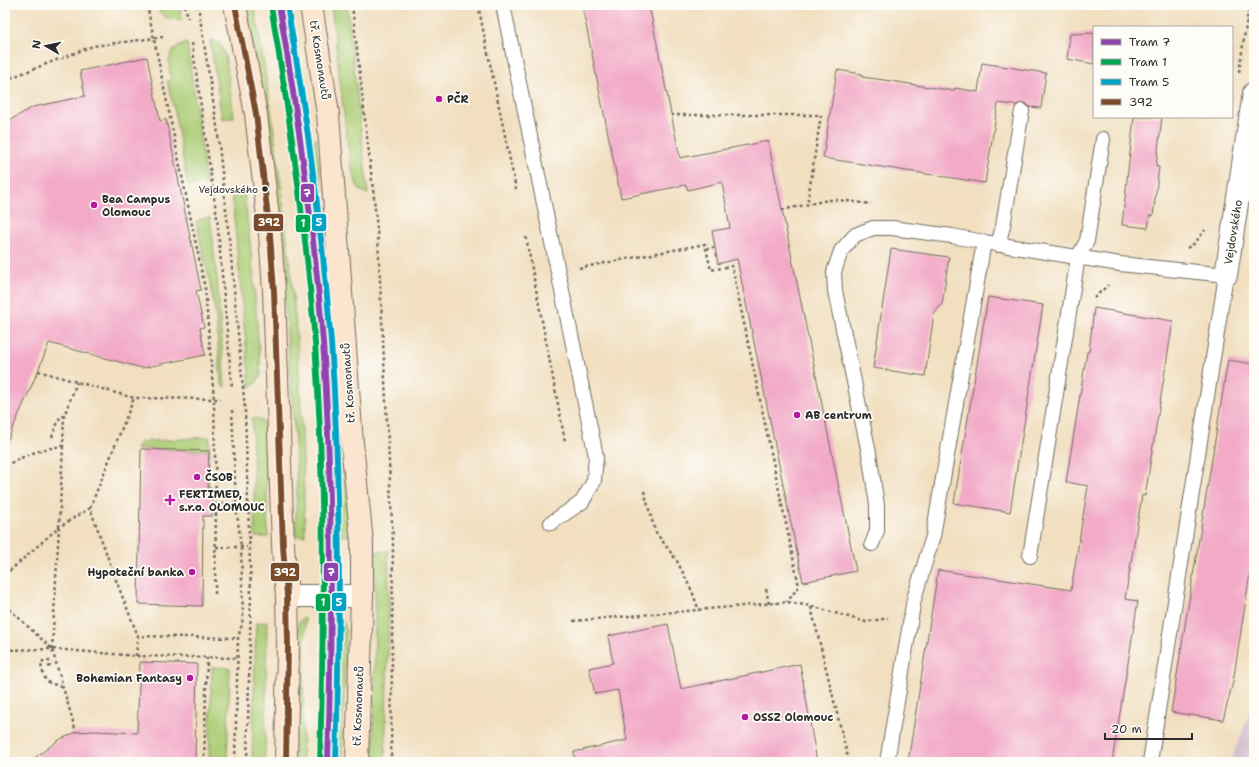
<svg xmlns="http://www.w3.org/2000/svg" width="1259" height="767" font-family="'Shantell Sans',sans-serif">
  <rect width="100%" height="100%" fill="#fdfcf7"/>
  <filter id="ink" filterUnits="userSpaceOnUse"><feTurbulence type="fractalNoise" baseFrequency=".025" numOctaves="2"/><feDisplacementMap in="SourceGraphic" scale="8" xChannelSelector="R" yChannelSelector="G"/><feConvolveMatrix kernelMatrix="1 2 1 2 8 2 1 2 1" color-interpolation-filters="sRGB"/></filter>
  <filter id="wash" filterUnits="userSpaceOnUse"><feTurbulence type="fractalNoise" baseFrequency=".012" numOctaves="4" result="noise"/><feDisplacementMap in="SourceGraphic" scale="16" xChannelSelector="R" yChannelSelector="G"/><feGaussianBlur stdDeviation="0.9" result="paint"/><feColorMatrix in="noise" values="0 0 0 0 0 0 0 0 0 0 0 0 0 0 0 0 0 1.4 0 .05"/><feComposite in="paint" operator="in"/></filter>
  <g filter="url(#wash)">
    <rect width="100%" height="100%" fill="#f1dfc0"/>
    <path fill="#d1bdcc" d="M1254 702V762H1231L1232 758Z"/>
    <path fill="#adce77" stroke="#6c7c51" d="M157 5H179L182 19C169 21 161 18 157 5Z
      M246 5H254C271 101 283 197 293 294 301 374 303 455 305 536H295L297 487 294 426 283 280 251 30Z
      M331 5H347L368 194 361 191 357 185 353 174 348 147Z
      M210 40 216 41 220 44 225 55 234 117 222 119Z
      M187 43 206 182 188 186 174 109 167 81 171 80C168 63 166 49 187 43Z
      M316 138 329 256 353 535 338 536C335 403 325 272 309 141H313Z
      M244 193 252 260 261 375 256 383 250 387 232 195Z
      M210 217 217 278 225 387 222 385 221 382 216 317 210 283 196 221Z
      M252 418C258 418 262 419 265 425L268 537H255Z
      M209 437 210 455H209L208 451 141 449 137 451V446H140L139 442Z
      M388 551 389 610 385 762H373L375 633V552Z
      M305 617 302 762H294L298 626 299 622Z
      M338 617C344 620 344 623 346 629L342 762H335Z
      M267 622 265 762H252L256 623Z
      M212 667 230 668 227 762H209Z"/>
    <g id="blocks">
      <path fill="#f2aac7" d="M582 5H649L680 158 768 141 856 571 803 582 737 259 718 264 712 231 730 228 722 182 688 190 686 185 621 198Z
        M1094 33V64L1067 59 1070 34Z
        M147 57 160 121 166 119 201 290 196 291 204 327 200 328 205 355 142 368 49 343 38 371 5 446V123L33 107 85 96 80 71Z
        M982 63 1046 73 1041 108 1029 107 1027 104 1023 103 1016 105 998 103 985 183 823 158 837 70 862 74V77L891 81 954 91 955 88 978 92Z
        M1134 117H1162L1156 166 1159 167 1153 216 1150 215 1148 228 1122 225Z
        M891 249 949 257 942 304 934 314 925 376 873 368Z
        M988 297 1043 305 1010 512 954 503Z
        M1094 308 1173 321 1145 496 1142 495 1125 599 1138 601 1112 762H908L938 570 1071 590 1088 486 1066 482 1087 352H1089Z
        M1228 360 1254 364V548L1233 682 1223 720 1171 712Z
        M141 449 209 451 208 488H212V516H203L202 606 138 604Z
        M668 624 681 689 800 664 817 762H575L574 752 627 740 618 690 595 694 589 668 613 663 608 636Z
        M140 662 197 664 195 762H29L59 740 76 732 95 731 137 733Z"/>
    </g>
  </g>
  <g filter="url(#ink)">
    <use href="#blocks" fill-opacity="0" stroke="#706a5f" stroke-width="1"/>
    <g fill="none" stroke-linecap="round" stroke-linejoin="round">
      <g stroke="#706a5f" stroke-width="16">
        <path id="lane" d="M503 5 596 456 594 481 582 502 551 523
          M998 245 1003 226 1022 111
          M872 544 877 531V505L869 453 835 291 834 272 841 251 855 235 873 228H892L952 236 984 242 1120 264 1226 275 1150 762
          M1030 556 1078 257 1087 241 1103 139
          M887 762 914 599 933 536 984 242"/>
      </g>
      <g stroke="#706a5f" stroke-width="24">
        <path id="street" d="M1226 275 1254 93
          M287 596H362"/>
      </g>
      <g stroke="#706a5f" stroke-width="24">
        <path id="secondary" d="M235 5 256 114 270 234 274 291 283 546 287 596 288 645 286 762
          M311 5 328 114 352 443 362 543V596L357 762"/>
      </g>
      <path stroke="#706a5f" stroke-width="2.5" stroke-dasharray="3 3" stroke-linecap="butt" d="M147 5 205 288 214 400 216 504H236
        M185 5 188 18
        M198 5 217 126 231 256 245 410 251 595 247 762
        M352 5 374 198 378 240 393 542 391 762
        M478 5 516 189
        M192 43 217 218 232 387
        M1239 72 1249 5
        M5 80 93 46 163 37
        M671 115H821L807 205
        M782 210 828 200H839L871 204
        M526 237 565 441
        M1187 248 1195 243 1205 230
        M706 249 715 247
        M579 268 705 244 711 270 732 266 799 586 787 602
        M1094 298 1108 285
        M38 371 134 398 221 399
        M232 410 236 504 241 547 243 616 242 624 238 638 235 762
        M52 437 60 417 64 416
        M5 466C26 455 39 449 63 446L64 416 77 382
        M644 491 655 531 677 561 692 591 699 611
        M90 508 134 398
        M216 547H247
        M5 575 59 527 63 446
        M766 589 769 604
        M215 594 216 504
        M5 605 52 649 76 732
        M811 607 849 762
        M573 621 787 602 811 606 866 622 888 618
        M52 649 59 527 90 508 117 583 138 636
        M5 650 52 649 136 656 238 658
        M136 656 138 636 238 638
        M48 667 50 666 49 661H43L41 665C45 682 45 683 62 686
        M204 762 207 658"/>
      <use href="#lane" stroke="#fff" stroke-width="14"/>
      <use href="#street" stroke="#fff" stroke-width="22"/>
      <use href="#secondary" stroke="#fbe5cf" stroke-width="22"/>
      <g stroke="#fdfcf7" stroke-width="9">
        <path id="bus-1" d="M235 5 256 114 270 234 274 291 283 546 287 596 288 645 286 762"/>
      </g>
      <use href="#bus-1" stroke="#7a4b2a" stroke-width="6"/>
      <g stroke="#fdfcf7" stroke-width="9">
        <path id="tram-1" d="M279 5C298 117 314 229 323 342 333 482 332 622 328 762"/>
      </g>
      <g stroke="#fdfcf7" stroke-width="9">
        <path id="tram-2" d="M271 6C290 118 306 230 315 343 325 482 324 622 320 762"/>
      </g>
      <g stroke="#fdfcf7" stroke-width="9">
        <path id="tram-3" d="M287 5C307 117 322 229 331 342 341 482 340 622 336 762"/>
      </g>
      <use href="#tram-1" stroke="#8e44ad" stroke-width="6"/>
      <use href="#tram-2" stroke="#00a651" stroke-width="6"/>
      <use href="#tram-3" stroke="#02a3c6" stroke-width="6"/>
    </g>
  </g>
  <g fill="#b5179e" stroke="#fdfcf7" stroke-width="1.5">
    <circle cx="439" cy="99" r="4"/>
    <circle cx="94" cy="205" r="4"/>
    <circle cx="797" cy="415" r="4"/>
    <circle cx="197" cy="477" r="4"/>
    <path d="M168 494h4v4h4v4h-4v4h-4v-4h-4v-4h4z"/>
    <circle cx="192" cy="572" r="4"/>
    <circle cx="190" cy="678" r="4"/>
    <circle cx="745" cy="717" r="4"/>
  </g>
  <circle fill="#2b2b2b" stroke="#fdfcf7" stroke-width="1.5" cx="265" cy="189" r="3.5"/>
  <g text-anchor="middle" stroke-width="3.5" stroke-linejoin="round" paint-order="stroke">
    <g font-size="10" fill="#2b2b2b" stroke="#fdfcf7" text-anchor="end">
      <text x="258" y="193">Vejdovského</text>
    </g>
    <g font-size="11" fill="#2b2b2b" stroke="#fdfcf7">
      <text transform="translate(320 60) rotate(81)" y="4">tř. Kosmonautů</text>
      <text transform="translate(1233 232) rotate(-81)" y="4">Vejdovského</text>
      <text transform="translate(348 383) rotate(-94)" y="4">tř. Kosmonautů</text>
      <text transform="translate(358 706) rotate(-88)" y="4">tř. Kosmonautů</text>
    </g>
    <g font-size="11" font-weight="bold" fill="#2b2b2b" stroke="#fdfcf7" text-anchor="start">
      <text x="447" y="103">PČR</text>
      <text x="102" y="203">Bea Campus<tspan x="102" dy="13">Olomouc</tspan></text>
      <text x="805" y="419">AB centrum</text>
      <text x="205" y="481">ČSOB</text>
      <text x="179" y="498">FERTIMED,<tspan x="179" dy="13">s.r.o. OLOMOUC</tspan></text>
      <text x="184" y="576" text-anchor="end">Hypoteční banka</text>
      <text x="182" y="682" text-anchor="end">Bohemian Fantasy</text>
      <text x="753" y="721">OSSZ Olomouc</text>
    </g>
  </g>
  <g stroke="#fdfcf7" stroke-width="1.5">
    <rect x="300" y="183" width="15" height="20" rx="4" fill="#8e44ad"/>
    <rect x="253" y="213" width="31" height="19" rx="4" fill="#7a4b2a"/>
    <rect x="311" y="213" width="16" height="19" rx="4" fill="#02a3c6"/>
    <rect x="295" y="214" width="16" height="19" rx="4" fill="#00a651"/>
    <rect x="323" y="562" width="16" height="20" rx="4" fill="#8e44ad"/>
    <rect x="270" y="562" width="30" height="20" rx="4" fill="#7a4b2a"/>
    <rect x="331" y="592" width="16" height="20" rx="4" fill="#02a3c6"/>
    <rect x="315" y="593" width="16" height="19" rx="4" fill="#00a651"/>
  </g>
  <g font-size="11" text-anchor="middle" font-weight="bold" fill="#fff">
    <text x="307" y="197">7</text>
    <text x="269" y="226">392</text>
    <text x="319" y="226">5</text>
    <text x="303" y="227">1</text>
    <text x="331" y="576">7</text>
    <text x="285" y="576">392</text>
    <text x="339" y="606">5</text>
    <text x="323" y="606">1</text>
  </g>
  <rect width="1259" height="767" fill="none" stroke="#fdfcf7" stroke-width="20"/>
  <rect x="1093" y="26" width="140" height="92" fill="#fdfcf7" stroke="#a9a8a5"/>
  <rect x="1101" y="39" width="20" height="6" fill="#8e44ad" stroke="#a9a8a5"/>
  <text x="1129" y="46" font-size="12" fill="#2b2b2b">Tram 7</text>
  <rect x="1101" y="59" width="20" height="6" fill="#00a651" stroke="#a9a8a5"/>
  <text x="1129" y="66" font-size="12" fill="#2b2b2b">Tram 1</text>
  <rect x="1101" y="79" width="20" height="6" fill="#02a3c6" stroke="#a9a8a5"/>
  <text x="1129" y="86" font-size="12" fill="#2b2b2b">Tram 5</text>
  <rect x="1101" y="99" width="20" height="6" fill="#7a4b2a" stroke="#a9a8a5"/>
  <text x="1129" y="106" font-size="12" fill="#2b2b2b">392</text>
  <g transform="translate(46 46) rotate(279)" stroke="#fdfcf7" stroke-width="3" paint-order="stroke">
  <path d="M0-3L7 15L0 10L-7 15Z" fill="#2b2b2b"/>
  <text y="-6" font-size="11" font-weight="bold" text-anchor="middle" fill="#2b2b2b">N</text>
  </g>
  <path d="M1105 733v6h87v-6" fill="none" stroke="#2b2b2b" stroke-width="2"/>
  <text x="1111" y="733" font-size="12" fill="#2b2b2b" stroke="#fdfcf7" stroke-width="3" paint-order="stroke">20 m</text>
</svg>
